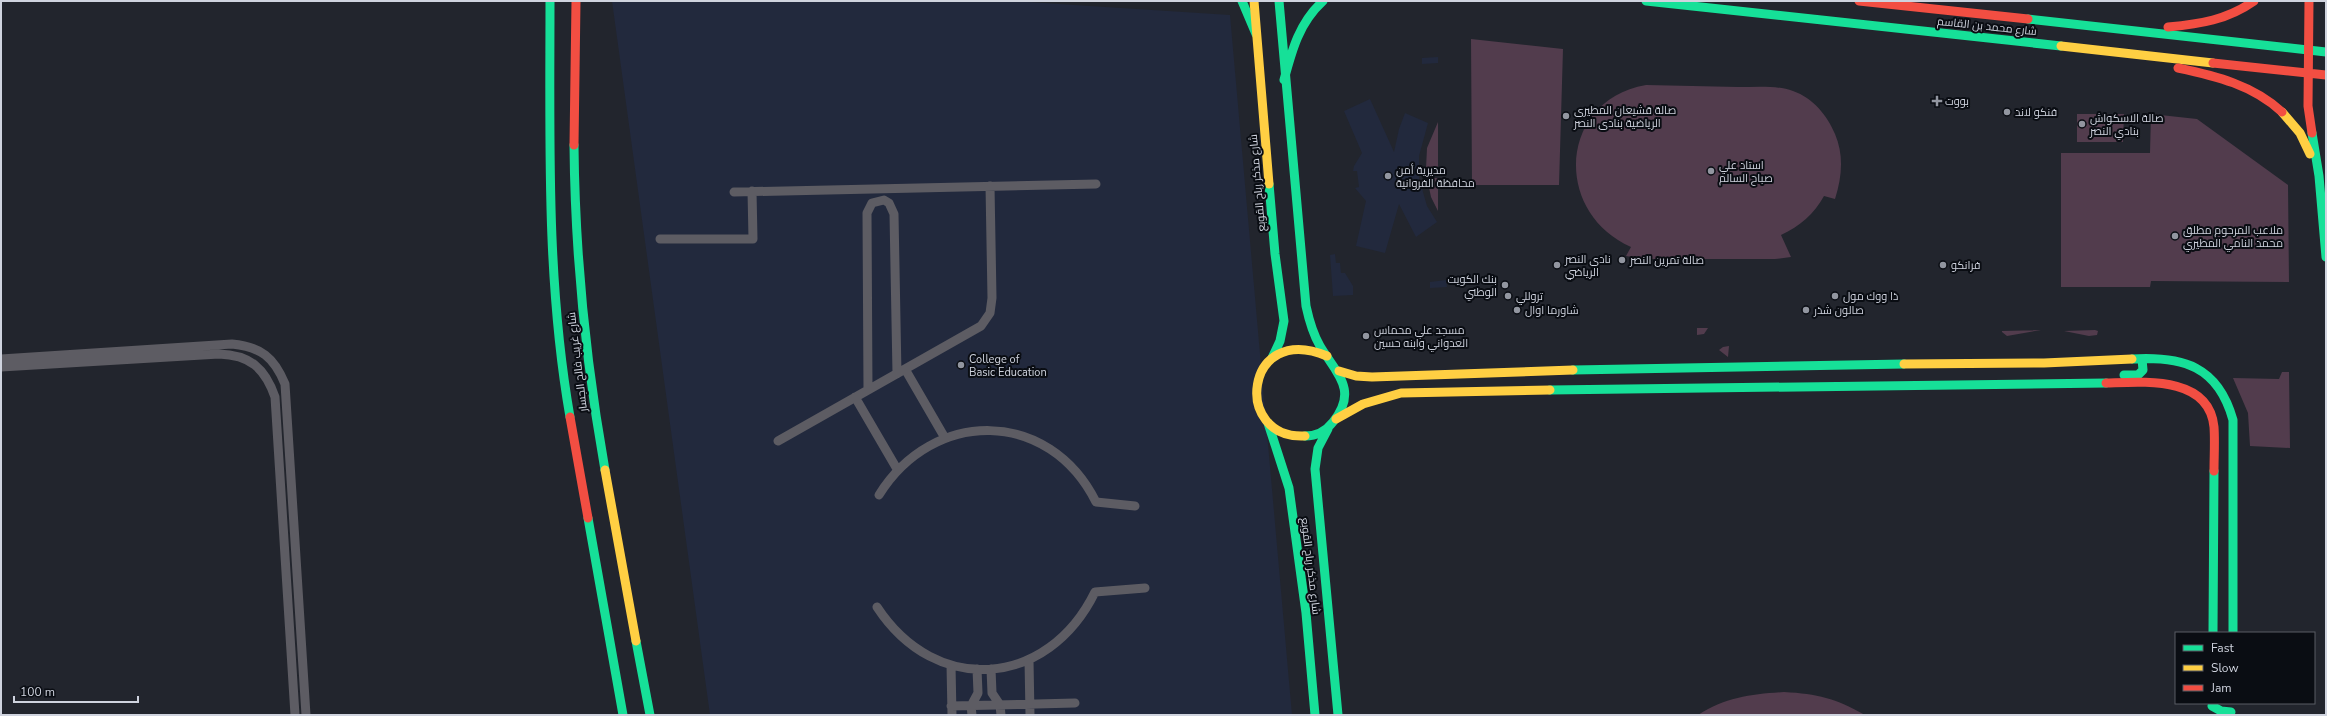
<svg xmlns="http://www.w3.org/2000/svg" width="2327" height="716" font-family="'Nunito Sans',Cairo,sans-serif">
  <rect width="100%" height="100%" fill="#22252d"/>
  <path fill="#22293d" d="M612 1H1012L1230 15 1292 715H710Z
    M1438 57V63L1422 64V58Z
    M1370 99 1394 152 1399 129 1405 113 1428 123 1419 156V178L1427 206 1437 222 1416 237 1399 204 1385 253 1356 246 1366 201 1355 188 1359 187 1357 171H1353L1354 166 1362 153 1344 111Z
    M1335 254 1336 263H1340L1341 273H1345L1353 286V295L1333 296 1330 255Z
    M1446 280 1447 287 1430 288V282Z"/>
  <path fill="#523c4d" d="M1471 39 1563 49 1559 185H1472Z
    M1646 85C1677 86 1707 86 1738 87 1756 87 1776 85 1793 91 1813 98 1827 115 1835 134 1844 155 1842 177 1835 199L1824 196C1814 214 1800 226 1781 235L1791 257 1775 259H1644L1626 256 1631 247C1552 212 1559 100 1646 85Z
    M2077 114H2124L2123 142H2077Z
    M2151 114 2197 119 2288 185 2289 282 2151 281 2150 287H2061V153H2150Z
    M1438 122V169H1426L1427 148Z
    M1427 178H1438V211L1431 197Z
    M1697 328H1708L1704 334 1697 335Z
    M2041 330 2007 336 2002 332V331Z
    M2095 330 2098 331 2097 335 2089 336 2064 331Z
    M1729 346 1728 357 1719 350 1723 347Z
    M2282 372H2289L2290 448 2250 446 2248 413 2233 378 2279 379Z
    M1784 692C1818 694 1835 698 1865 715H1698C1725 697 1753 694 1784 692Z"/>
  <g fill="none" stroke-linecap="round" stroke-linejoin="round">
    <path stroke="#5d5c63" stroke-width="9" d="M734 192 1096 184
      M660 239H753L752 191
      M1 359 232 344C261 347 274 357 285 384L306 715
      M1 367 219 354C250 355 265 368 275 397L295 715
      M905 369 945 438
      M868 390 867 213 872 203 884 200 889 203 894 214 897 374
      M855 397 897 469
      M778 441 981 326 990 313 992 298 990 186
      M879 495C933 408 1049 408 1096 502L1135 506
      M877 607C936 697 1048 688 1095 592L1145 588
      M1029 660 1030 715
      M951 665 952 715
      M991 669 992 693 1000 705 1001 715
      M951 706 1075 703
      M972 715 971 706 978 693 977 669"/>
    <path stroke="#16e098" stroke-width="9" d="M550 1C550 140 546 280 570 417
      M1242 1 1256 34
      M1279 1 1306 306C1309 320 1313 334 1320 346 1336 373 1359 390 1333 422 1326 431 1317 436 1305 436
      M1646 1 2061 46
      M2028 19 2326 52
      M1284 80C1292 50 1299 23 1323 1
      M2312 133 2319 176 2326 257
      M574 145C575 255 586 363 605 470
      M1269 184 1275 254 1284 321 1280 341 1272 358
      M2132 359C2183 356 2218 366 2233 420V633
      M1573 370 1904 364
      M2124 375H2138L2143 370 2142 359
      M1550 390 2106 383
      M1268 423 1289 488 1306 613 1315 715
      M1328 429 1318 448 1315 469 1338 715
      M588 518 623 715
      M2213 633 2214 471
      M636 641 650 715
      M2212 706 2221 711 2231 712"/>
    <path stroke="#ffcf43" stroke-width="9" d="M1254 1 1269 184
      M2061 46 2213 63
      M2282 112 2300 133 2310 154
      M1904 364 2044 363 2132 359
      M1339 371 1356 376 1372 377 1573 370
      M1336 419 1363 404 1401 393 1550 390
      M1305 436C1232 440 1244 321 1327 356
      M605 470 636 641"/>
    <path stroke="#f24e42" stroke-width="9" d="M1859 1 2028 19
      M2309 1 2308 106 2312 133
      M2168 27C2200 24 2227 20 2254 1
      M2213 63 2326 75
      M2178 68C2216 76 2253 85 2282 112
      M574 145 576 1
      M2106 383C2142 382 2209 375 2214 427 2215 441 2214 457 2214 471
      M570 417 588 518"/>
  </g>
  <g fill="#9296a0" stroke="#0a0d13" stroke-width="1.5">
    <path d="M1935 95h4v4h4v4h-4v4h-4v-4h-4v-4h4z"/>
    <circle cx="2007" cy="112" r="4"/>
    <circle cx="1566" cy="116" r="4"/>
    <circle cx="2082" cy="124" r="4"/>
    <circle cx="1711" cy="171" r="4"/>
    <circle cx="1388" cy="176" r="4"/>
    <circle cx="2175" cy="236" r="4"/>
    <circle cx="1622" cy="260" r="4"/>
    <circle cx="1557" cy="265" r="4"/>
    <circle cx="1943" cy="265" r="4"/>
    <circle cx="1505" cy="285" r="4"/>
    <circle cx="1508" cy="296" r="4"/>
    <circle cx="1835" cy="296" r="4"/>
    <circle cx="1517" cy="310" r="4"/>
    <circle cx="1806" cy="310" r="4"/>
    <circle cx="1366" cy="336" r="4"/>
    <circle cx="961" cy="365" r="4"/>
  </g>
  <g text-anchor="middle" stroke-width="4" stroke-linejoin="round" paint-order="stroke">
    <g font-size="11" fill="#cfd3de" stroke="#0a0d13">
      <text transform="translate(1987 26) rotate(6)" y="4">شارع محمد بن القاسم</text>
      <text transform="translate(1257 183) rotate(-95)" y="4">شارع مذكر رباح القوبع</text>
      <text transform="translate(577 362) rotate(-97)" y="4">شارع غريب فالح الجسار</text>
      <text transform="translate(1311 566) rotate(83)" y="4">شارع مذكر رباح القوبع</text>
    </g>
    <g font-size="11" fill="#cfd3de" stroke="#0a0d13" text-anchor="start">
      <text x="1945" y="105">بووت</text>
      <text x="1574" y="114">صالة قشيعان المطيرى<tspan x="1574" dy="13">الرياضية بنادى النصر</tspan></text>
      <text x="2015" y="116">فنكو لاند</text>
      <text x="2090" y="122">صالة الاسكواش<tspan x="2090" dy="13">بنادي النصر</tspan></text>
      <text x="1719" y="169">استاد علي<tspan x="1719" dy="13">صباح السالم</tspan></text>
      <text x="1396" y="174">مديرية أمن<tspan x="1396" dy="13">محافظة الفروانية</tspan></text>
      <text x="2183" y="234">ملاعب المرحوم مطلق<tspan x="2183" dy="13">محمد النامي المطيري</tspan></text>
      <text x="1565" y="263">نادي النصر<tspan x="1565" dy="13">الرياضي</tspan></text>
      <text x="1630" y="264">صالة تمرين النصر</text>
      <text x="1951" y="269">فرانكو</text>
      <text x="1497" y="283" text-anchor="end">بنك الكويت<tspan x="1497" dy="13">الوطني</tspan></text>
      <text x="1516" y="300">تروللي</text>
      <text x="1843" y="300">ذا ووك مول</text>
      <text x="1525" y="314">شاورما اوال</text>
      <text x="1814" y="314">صالون شذر</text>
      <text x="1374" y="334">مسجد علي محماس<tspan x="1374" dy="13">العدواني وابنه حسين</tspan></text>
      <text x="969" y="363">College of<tspan x="969" dy="13">Basic Education</tspan></text>
    </g>
  </g>
  <rect width="2327" height="716" fill="none" stroke="#cfd3de" stroke-width="4"/>
  <rect x="2175" y="632" width="140" height="72" fill="#0a0d13" stroke="#595c64"/>
  <rect x="2183" y="645" width="20" height="6" fill="#16e098" stroke="#595c64"/>
  <text x="2211" y="652" font-size="12" fill="#cfd3de">Fast</text>
  <rect x="2183" y="665" width="20" height="6" fill="#ffcf43" stroke="#595c64"/>
  <text x="2211" y="672" font-size="12" fill="#cfd3de">Slow</text>
  <rect x="2183" y="685" width="20" height="6" fill="#f24e42" stroke="#595c64"/>
  <text x="2211" y="692" font-size="12" fill="#cfd3de">Jam</text>
  <path d="M14 696v6h124v-6" fill="none" stroke="#cfd3de" stroke-width="2"/>
  <text x="20" y="696" font-size="12" fill="#cfd3de" stroke="#0a0d13" stroke-width="3" paint-order="stroke">100 m</text>
</svg>
